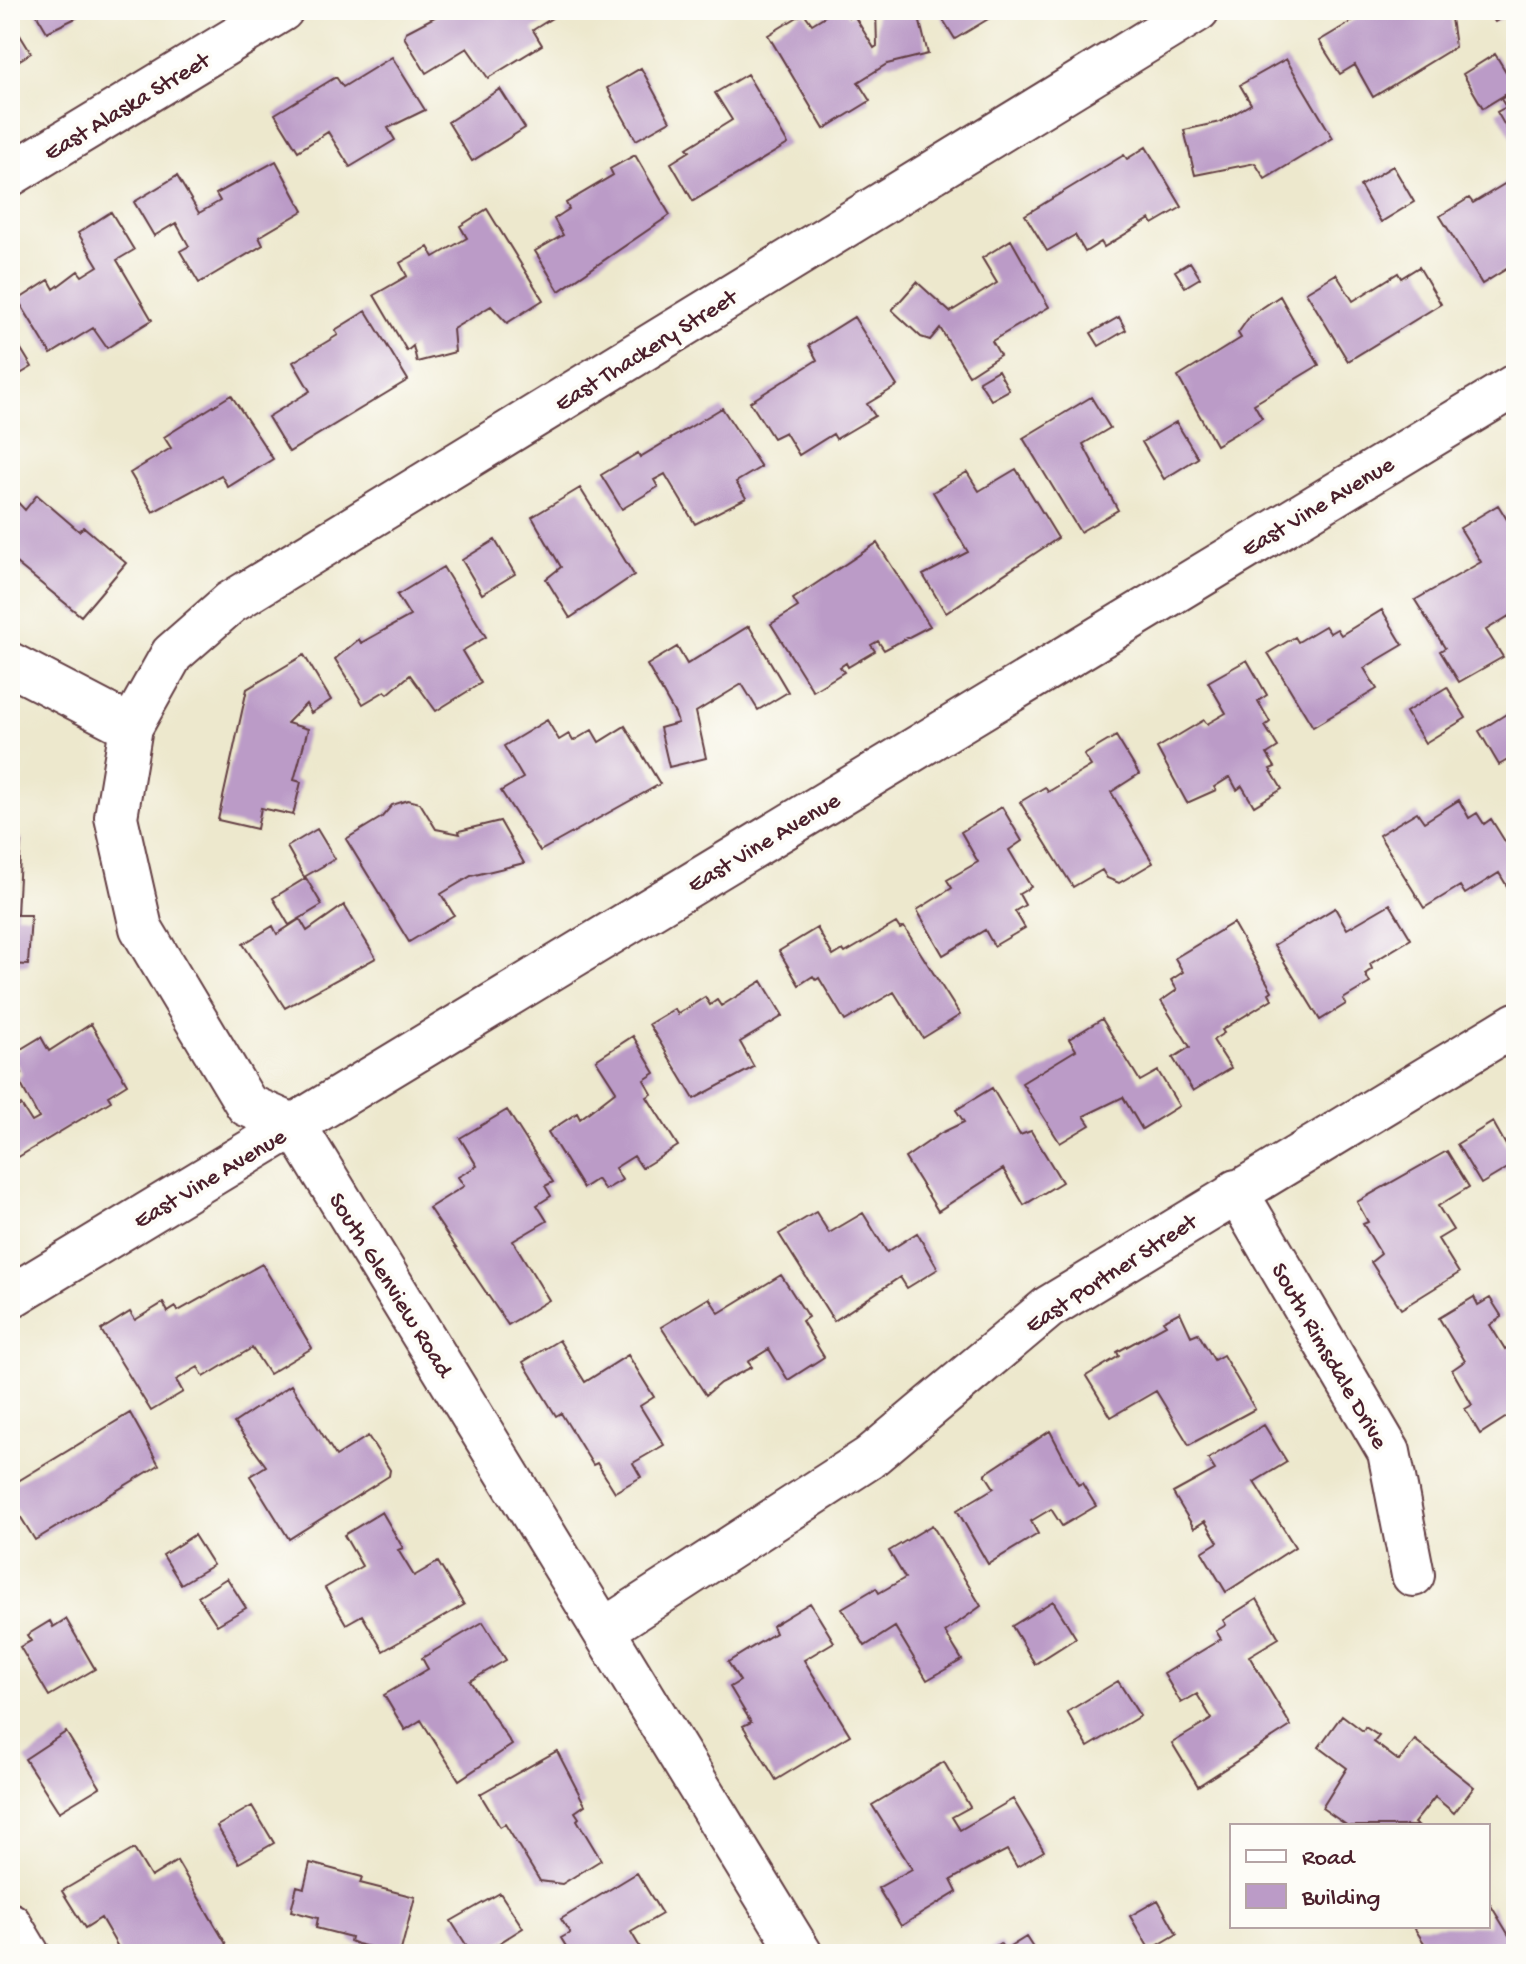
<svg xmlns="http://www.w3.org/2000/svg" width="1526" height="1964" font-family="'Gochi Hand',sans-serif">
  <rect width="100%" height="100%" fill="#fdfcf7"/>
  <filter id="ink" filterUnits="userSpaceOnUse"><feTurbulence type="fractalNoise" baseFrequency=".0125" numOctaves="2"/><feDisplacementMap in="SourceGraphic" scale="16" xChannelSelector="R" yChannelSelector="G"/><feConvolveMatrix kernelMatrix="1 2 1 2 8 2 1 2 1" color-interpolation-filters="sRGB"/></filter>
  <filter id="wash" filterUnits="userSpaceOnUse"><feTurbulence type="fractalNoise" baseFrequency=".006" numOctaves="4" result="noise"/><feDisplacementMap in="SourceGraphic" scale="32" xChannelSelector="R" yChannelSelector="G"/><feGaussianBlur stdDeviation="1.8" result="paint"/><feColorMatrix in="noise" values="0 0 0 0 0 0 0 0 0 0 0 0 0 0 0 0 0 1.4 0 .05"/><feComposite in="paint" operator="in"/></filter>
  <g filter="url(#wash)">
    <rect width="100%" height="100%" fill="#ede8cd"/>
    <g id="blocks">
      <path fill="#bb9bc7" d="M34 10H83L76 14 78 17 47 32Z
        M448 10H547L552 18 533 30 542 45 488 78 467 48 426 73 404 37 406 32Z
        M835 10H845L849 17 853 14 874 48 877 46 876 10H917L928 54 887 64 858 82 870 101 824 129 768 35 804 13 812 24Z
        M937 10H1003L955 39Z
        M1371 10H1446L1451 18 1455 47 1373 97 1355 65 1340 74 1319 41Z
        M1487 10H1515L1495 22Z
        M10 19 31 53 10 66Z
        M1495 54 1516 88 1483 108 1463 74Z
        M392 57 425 110 388 128 395 140 350 167 328 132 298 151 275 114 336 77 343 87Z
        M1286 59 1333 138 1265 179 1255 163 1195 175 1184 130 1220 122 1251 104 1240 85Z
        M641 68 670 121 636 140 607 88Z
        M747 74 788 144 693 201 671 163 690 151 687 148 732 120 715 93Z
        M500 89 525 128 472 161 448 122Z
        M1516 90V145L1497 112 1506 107 1501 99Z
        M1146 147 1182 207 1153 224 1150 219 1104 247 1101 242 1085 252 1075 235 1047 251 1025 215 1124 155 1127 159Z
        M635 155 670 215 559 291 535 251 563 235 554 219 569 209 566 203 613 175 610 169Z
        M276 161 303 211 259 237 263 245 199 283 180 251 189 246 176 223 154 236 134 202 177 176 199 213 220 201 216 194Z
        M1393 166 1414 202 1381 222 1360 186Z
        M1516 177V263L1482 284 1440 216 1469 198 1473 203Z
        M487 209 543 300 507 323 491 306 453 329 455 352 417 362 413 346 407 351 374 295 407 276 400 263 428 247 434 257 467 238 460 226Z
        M111 212 134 250 117 260 152 320 107 348 93 328 51 354 18 300 49 280 54 289 78 271 82 276 98 266 78 233Z
        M1011 240 1049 307 992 341 1000 355 969 375 940 328 930 340 921 337 892 310 917 282 950 312 997 283 982 258Z
        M1190 262 1200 278 1185 287 1175 271Z
        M1419 267 1441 304 1348 361 1306 292 1336 274 1353 301 1398 273 1401 278Z
        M1280 296 1319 365 1254 404 1262 418 1216 445 1178 377 1241 338 1238 333 1250 316Z
        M366 311 408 380 289 452 268 417 310 391 293 362 338 335 335 330Z
        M854 317 897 386 867 404 875 416 836 439 833 434 799 455 785 432 773 438 750 402 817 360 809 345Z
        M1119 317 1126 330 1099 346 1091 333Z
        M10 331 32 367 10 380Z
        M998 370 1009 390 991 400 979 381Z
        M231 395 273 459 228 487 221 475 153 512 130 473 171 448 164 437Z
        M1091 397 1110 428 1083 444 1118 510 1080 532 1023 438Z
        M722 408 761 467 736 482 746 498 695 524 665 474 654 480 658 487 622 509 601 475 638 453 640 457Z
        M1176 422 1198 458 1164 479 1142 442Z
        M1016 469 1058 538 946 613 923 575 968 552 933 492 967 472 979 491Z
        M580 488 634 575 570 618 546 579 561 567 532 517Z
        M10 494 25 510 37 495 79 531 84 527 126 563 81 616 10 558Z
        M1498 505 1516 534V628L1509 616 1486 630 1503 657 1459 682 1440 651 1445 648 1415 600 1481 562 1460 528Z
        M495 540 515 574 482 594 462 560Z
        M877 543 930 626 884 650 878 641 871 645 875 651 848 667 846 663 840 667 844 672 813 691 771 624 798 607 793 599Z
        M443 567 486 637 462 651 481 683 436 711 410 675 388 694 385 691 363 704 335 659 359 639 361 643 410 616 397 595Z
        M1382 610 1403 645 1364 668 1377 689 1313 727 1268 653 1295 637 1298 642 1325 626 1330 633 1337 629 1341 635Z
        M749 626 788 692 758 710 742 684 696 712 706 758 669 767 660 728 678 723 675 714 647 665 677 647 687 664Z
        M304 655 331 700 311 713 306 704 287 723 308 729 294 780 301 782 293 815 261 808 257 829 218 820 247 689Z
        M1247 660 1267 695 1258 701 1270 722 1265 726 1278 747 1267 754 1275 767 1270 769 1282 789 1254 806 1242 786 1237 790 1230 777 1214 787 1216 790 1187 803 1157 748 1204 720 1207 724 1226 713 1208 682Z
        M1447 687 1466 718 1425 743 1406 712Z
        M1516 708V755L1499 765 1479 731Z
        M547 720 559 740 569 734 573 741 592 730 599 742 625 726 660 784 540 851 501 791 523 778 504 746Z
        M1116 736 1139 774 1111 792 1153 863 1119 883 1107 878 1102 870 1073 887 1020 802 1045 787 1048 792 1091 766 1084 755Z
        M408 800 420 803 436 829 441 830 460 834 459 831 500 821 524 863 471 876 441 894 454 915 409 942 346 839 382 817 392 805Z
        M1459 800 1469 818 1477 813 1484 824 1491 819 1511 851 1516 848V901L1499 873 1465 894 1460 886 1424 908 1379 835 1417 812 1424 822Z
        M1002 807 1022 841 1009 850 1031 887 1019 894 1025 905 1015 911 1025 928 994 946 985 930 943 955 917 910 952 888 947 880 978 862 961 832Z
        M317 829 335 859 304 877 287 847Z
        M10 837 21 838 17 915H31L28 965 10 964Z
        M306 878 322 905 289 925 273 898Z
        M1390 904 1411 939 1370 964 1372 969 1365 974 1370 983 1343 999 1346 1004 1320 1020 1274 945 1335 908 1347 929Z
        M344 905 376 958 285 1008 243 944 273 926 277 934 300 919 307 931Z
        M896 923 900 929 904 927 960 1015 923 1038 894 992 845 1021 819 978 816 980 813 976 799 985 779 951 817 928 833 956 843 950 845 953Z
        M1233 923 1272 991 1269 993 1272 999 1222 1030 1224 1033 1213 1040 1231 1068 1193 1091 1173 1058 1190 1047 1161 1001 1177 990 1171 980 1183 972 1175 958Z
        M762 981 783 1016 740 1042 754 1067 694 1099 649 1024 674 1009 678 1014 705 997 710 1005 717 1000 721 1006Z
        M1102 1019 1140 1081 1158 1071 1179 1106 1142 1129 1123 1097 1084 1116 1090 1125 1060 1143 1022 1083 1076 1050 1069 1039Z
        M91 1024 127 1084 108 1096 111 1101 10 1162V1111L21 1105 32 1122 39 1118 17 1077 22 1073 11 1055 41 1037 49 1051Z
        M633 1036 655 1073 644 1080 652 1094 647 1097 678 1146 642 1168 634 1156 615 1168 622 1180 605 1190 597 1179 583 1188 548 1132 577 1113 580 1119 616 1091 596 1060Z
        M992 1088 1020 1135 1031 1131 1062 1182 1024 1205 1003 1169 938 1211 905 1158 941 1133 964 1122 956 1110Z
        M507 1110 553 1182 545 1186 551 1196 537 1205 547 1221 513 1241 549 1300 508 1325 429 1208 464 1186 458 1177 477 1166 460 1138Z
        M1493 1122 1516 1163 1481 1184 1457 1144Z
        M1447 1151 1469 1187 1438 1206 1453 1230 1438 1239 1459 1273 1401 1309 1371 1262 1381 1254 1363 1224 1368 1222 1357 1202Z
        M816 1212 829 1233 863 1213 887 1252 917 1233 938 1269 907 1288 900 1277 834 1321 779 1234Z
        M262 1264 312 1348 269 1374 252 1348 204 1377 198 1367 176 1380 183 1392 151 1411 101 1330 130 1312 135 1320 163 1303 168 1312 176 1307 178 1311Z
        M781 1275 808 1317 802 1321 824 1357 788 1380 769 1349 748 1362 752 1367 720 1383 706 1395 661 1327 709 1298 719 1313Z
        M1474 1297 1478 1305 1490 1298 1502 1317 1490 1325 1505 1349 1516 1342V1411L1480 1434 1465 1409 1472 1405 1452 1370 1465 1361 1439 1318Z
        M1180 1312 1191 1336 1198 1333 1214 1360 1223 1355 1255 1409 1189 1445 1156 1391 1111 1417 1086 1376 1119 1356 1117 1352 1166 1325 1163 1321Z
        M559 1340 585 1382 628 1355 654 1397 640 1406 664 1445 633 1463 641 1477 615 1492 597 1463 593 1465 561 1413 556 1416 523 1362Z
        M291 1385 336 1456 368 1436 390 1470 389 1476 289 1539 250 1476 266 1466 234 1423Z
        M130 1413 159 1465 35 1540 10 1500V1486Z
        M1264 1425 1287 1462 1254 1482 1295 1547 1226 1592 1202 1552 1218 1542 1205 1521 1194 1528 1173 1493 1215 1470 1208 1459Z
        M1050 1431 1078 1485 1082 1483 1096 1506 1062 1526 1051 1509 1031 1521 1038 1534 988 1564 957 1510 994 1488 985 1474Z
        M382 1512 403 1548 398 1550 414 1576 438 1562 464 1605 383 1651 362 1615 346 1624 325 1588 362 1566 344 1535Z
        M932 1525 981 1606 945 1632 962 1660 927 1680 895 1627 865 1646 842 1608 876 1588 879 1593 905 1578 889 1551Z
        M194 1535 213 1565 181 1584 163 1555Z
        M227 1578 246 1608 217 1625 198 1596Z
        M1257 1599 1279 1638 1249 1656 1291 1726 1198 1786 1172 1743 1212 1719 1197 1694 1181 1703 1164 1674 1221 1639 1216 1631 1226 1625 1223 1620Z
        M1053 1601 1076 1638 1035 1664 1012 1626Z
        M810 1603 834 1642 804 1660 850 1735 776 1780 743 1726 751 1722 730 1687 740 1681 728 1662 775 1633 772 1626Z
        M66 1619 95 1669 49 1696 20 1647 31 1641 27 1635 50 1621 53 1627Z
        M483 1622 506 1660 470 1681 512 1745 459 1780 421 1720 405 1730 384 1695 428 1669 422 1658Z
        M1118 1681 1140 1716 1088 1747 1067 1712Z
        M1342 1715 1363 1731 1365 1727 1379 1736 1374 1742 1399 1761 1415 1740 1474 1787 1454 1813 1435 1797 1414 1823 1418 1826H1348L1322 1808 1347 1768 1319 1747Z
        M66 1732 100 1787 59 1812 25 1759Z
        M557 1751 585 1805 575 1812 579 1818 577 1820 601 1860 562 1884 540 1881 505 1824 500 1827 480 1794Z
        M944 1762 970 1807 952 1817 960 1830 1013 1799 1044 1851 1017 1867 1007 1850 976 1866 951 1880 957 1892 901 1926 878 1888 912 1869 872 1805Z
        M252 1806 274 1843 239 1863 217 1826Z
        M134 1849 151 1877 177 1861 226 1944 210 1954H122L101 1918 85 1928 62 1891Z
        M310 1863 362 1877 360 1883 415 1897 400 1954 357 1944 350 1941 351 1937 316 1928 318 1918 291 1911 297 1886 304 1888Z
        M637 1873 662 1914 631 1932 644 1954H558L567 1948 561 1938 570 1933 561 1919Z
        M500 1893 523 1928 485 1952 472 1954 451 1921Z
        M1158 1900 1177 1934 1150 1950 1130 1916Z
        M1490 1904 1516 1947V1954H1420L1428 1949 1413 1926H1488Z
        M1026 1937 1037 1954H983L1000 1943 1005 1950Z"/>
    </g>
  </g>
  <g filter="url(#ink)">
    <use href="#blocks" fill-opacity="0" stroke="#623d43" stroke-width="2"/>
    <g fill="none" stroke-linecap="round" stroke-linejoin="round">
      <g stroke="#623d43" stroke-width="46">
        <path id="minor" d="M10 175 282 10
          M10 664 131 727 116 817 141 928 247 1105 295 1126 801 1954
          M131 727 172 654 230 603 1198 10
          M1236 1191 1389 1452 1413 1575
          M10 1297 1516 385
          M605 1629 869 1458 1049 1307 1516 1024
          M10 1924 28 1954"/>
      </g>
      <use href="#minor" stroke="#fff" stroke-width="42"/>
    </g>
  </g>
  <g text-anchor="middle" stroke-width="8" stroke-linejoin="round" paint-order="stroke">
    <g font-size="24" fill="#4a1f2b" stroke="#fdfcf7">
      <text transform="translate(126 105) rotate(-31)" y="8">East Alaska Street</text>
      <text transform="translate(645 349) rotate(-32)" y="8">East Thackery Street</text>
      <text transform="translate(1317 505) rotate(-31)" y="8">East Vine Avenue</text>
      <text transform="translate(763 841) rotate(-31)" y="8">East Vine Avenue</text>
      <text transform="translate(209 1177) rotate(-31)" y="8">East Vine Avenue</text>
      <text transform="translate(1110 1272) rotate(-33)" y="8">East Portner Street</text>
      <text transform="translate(392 1284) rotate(58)" y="8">South Glenview Road</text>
      <text transform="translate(1331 1355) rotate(60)" y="8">South Rimsdale Drive</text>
    </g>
  </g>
  <rect width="1526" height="1964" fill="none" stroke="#fdfcf7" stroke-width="40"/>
  <rect x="1230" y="1824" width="260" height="104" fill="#fdfcf7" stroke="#b5a4a5" stroke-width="2"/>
  <rect x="1246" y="1850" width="40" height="12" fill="#ffffff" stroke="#b5a4a5" stroke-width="2"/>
  <text x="1302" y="1864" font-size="24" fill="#4a1f2b">Road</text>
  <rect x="1246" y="1884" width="40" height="24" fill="#bb9bc7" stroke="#b5a4a5" stroke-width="2"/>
  <text x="1302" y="1904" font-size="24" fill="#4a1f2b">Building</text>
</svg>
